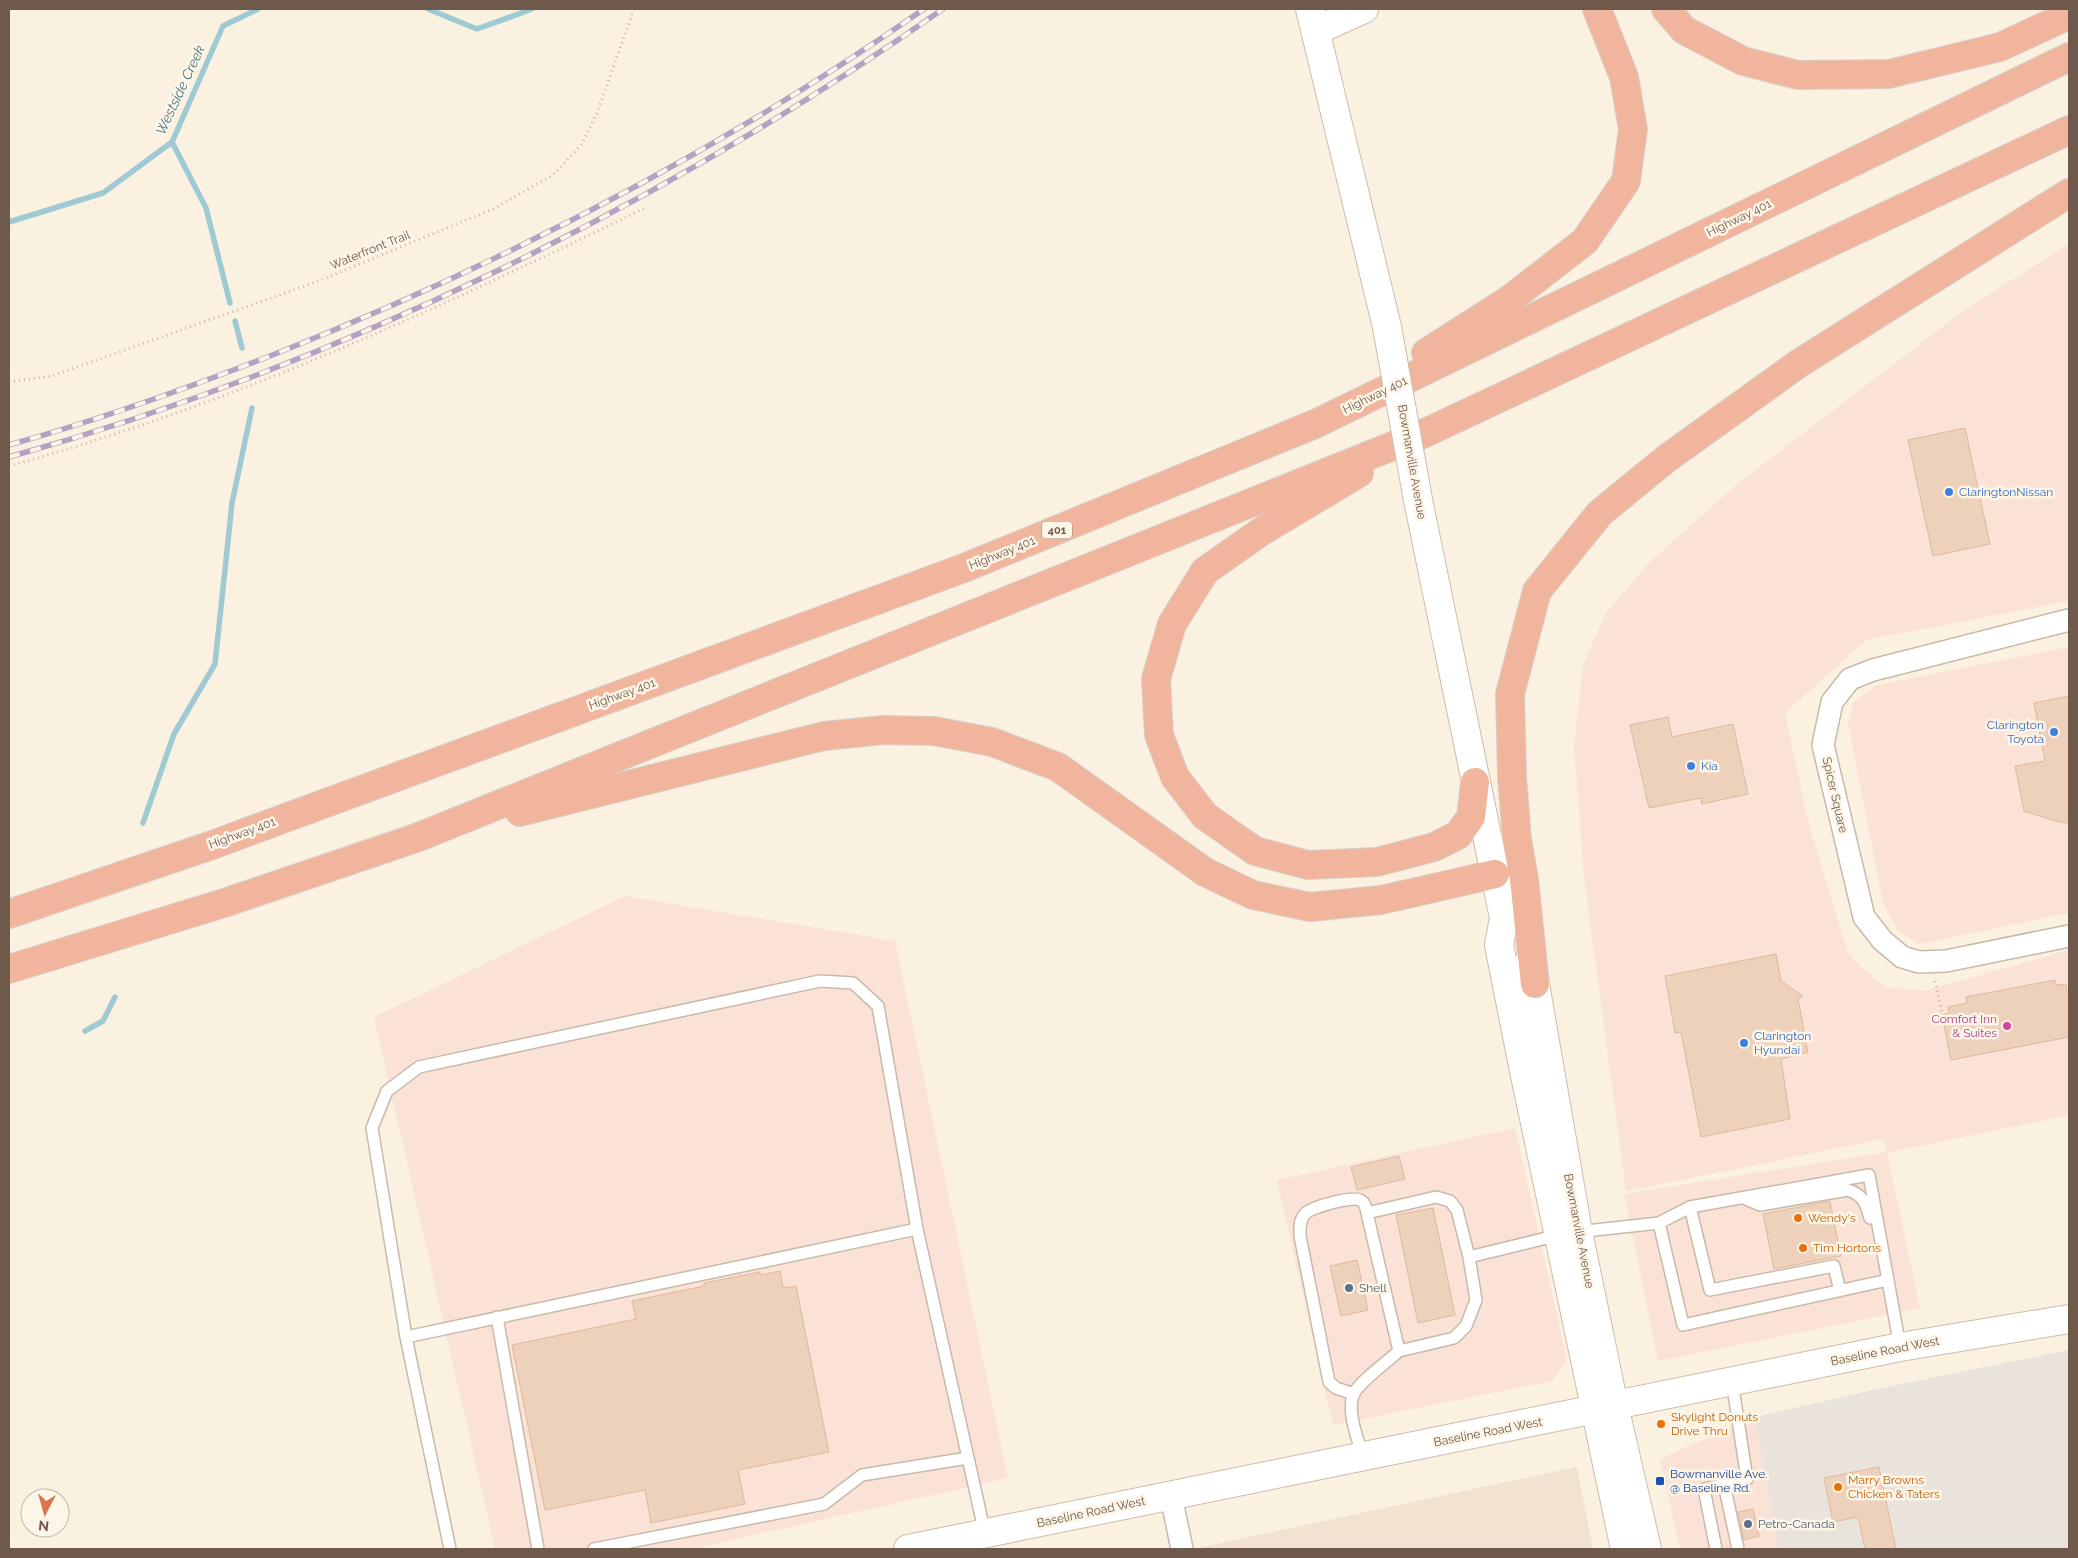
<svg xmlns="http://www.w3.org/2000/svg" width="2078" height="1558" font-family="Raleway,sans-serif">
  <rect width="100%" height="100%" fill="#faf1e1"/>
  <path fill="#f1e3d0" d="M1577 1467 1593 1549H1193L1576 1467Z"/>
  <path fill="#fae2d6" d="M2069 244V601L1866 640 1785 713 1809 825 1848 953 1862 968 1886 987 1924 991 2069 950V1115L1887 1153 1920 1308 1658 1361 1624 1194 1887 1152 1884 1139 1626 1191 1584 877 1574 746 1583 665 1606 613 1650 562 1736 485 1963 311Z
    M2069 647V913L1919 944 1898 931 1883 903 1848 723 1853 703 1877 685Z
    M625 896 895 941 1008 1478 692 1549H495L374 1017Z
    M1515 1128 1567 1360 1552 1381 1333 1425 1277 1180Z
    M1755 1417 1778 1549H1680L1660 1459Z"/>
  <path fill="#e9e3dc" d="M2069 1350V1549H1778L1755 1417 1877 1389Z"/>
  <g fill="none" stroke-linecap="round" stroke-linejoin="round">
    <path stroke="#9fc9d3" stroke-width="5.5" d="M428 9 477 29 532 9
      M172 142 206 208 230 303
      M9 222 103 193 172 142 223 26 258 9
      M235 321 242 348
      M143 823 174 734 215 664 232 503 252 408
      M85 1031 103 1021 115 997"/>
  </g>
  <path fill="#edd1bb" stroke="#dfb89d" d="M1965 428 1990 544 1933 556 1908 440Z
    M2069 696V823L2059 822 2024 811 2015 766 2045 761 2034 703Z
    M1668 717 1672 737 1733 724 1748 794 1702 804 1701 798 1649 808 1630 725Z
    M1776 954 1781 981 1803 996 1798 999 1808 1052 1781 1059 1790 1119 1701 1137 1681 1032 1675 1033 1665 976Z
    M2055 980 2056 985 2066 984 2067 991 2069 990V1037L1951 1060 1942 1015 1949 1013 1948 1007 1967 1003 1966 997Z
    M1399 1156 1405 1179 1357 1190 1351 1167Z
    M1830 1201 1841 1256 1774 1269 1763 1214Z
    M1433 1208 1455 1315 1418 1323 1396 1215Z
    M1357 1260 1368 1310 1341 1316 1330 1266Z
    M780 1271 783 1288 796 1286 829 1452 738 1470 745 1504 651 1523 645 1490 545 1510 512 1345 636 1319 632 1301 704 1286V1283L760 1272V1275Z
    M1879 1467 1896 1549H1865L1858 1517 1833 1522 1824 1478Z
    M1753 1509 1759 1536 1744 1540 1738 1512Z"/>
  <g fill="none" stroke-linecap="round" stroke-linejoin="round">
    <g stroke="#c9b9a9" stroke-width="14">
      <path id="lane" d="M1744 1198 1760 1205 1848 1190C1863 1195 1866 1203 1870 1218
        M1690 1207 1710 1290 1834 1266 1840 1291
        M1659 1223 1683 1325 1888 1280
        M1577 1232 1659 1223 1690 1207 1869 1175 1900 1347
        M497 1317 538 1549
        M406 1337 372 1128 387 1091 419 1067 820 981 853 983 878 1006 917 1229
        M1399 1351 1454 1338 1466 1326 1476 1300 1469 1257
        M1354 1394 1336 1388 1329 1382 1300 1236C1300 1229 1299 1220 1305 1214 1310 1207 1352 1196 1360 1200 1365 1202 1366 1208 1367 1213
        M1363 1457C1358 1439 1347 1414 1353 1395 1358 1383 1388 1361 1399 1351L1367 1213 1436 1197 1450 1201 1457 1210 1469 1257 1559 1235
        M1724 1484 1738 1549
        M450 1549 406 1337 917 1229 985 1534
        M594 1549 824 1504 862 1475 968 1458
        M1716 1549 1704 1489 1747 1479 1732 1381"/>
    </g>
    <g stroke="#c9b9a9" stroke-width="24">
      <path id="street" d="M2069 620 1873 670 1850 679 1832 702 1823 745 1864 917 1882 940 1902 957 1919 962 1946 961 2069 936
        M1171 1496 1182 1549"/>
    </g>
    <g stroke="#cfbbaa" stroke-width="30">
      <path id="secondary" d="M1310 9 1387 327
        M1315 31 1364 9
        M1418 500 1504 918 1499 945 1523 1066 1625 1549
        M1529 962 1535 984 1578 1232 1614 1406 1647 1549
        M908 1549 1900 1347 2069 1319"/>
    </g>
    <g stroke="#d7d1cc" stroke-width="30">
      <path id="highway" d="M1666 9 1684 30 1743 61 1798 75 1889 74 2000 47 2069 15
        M1426 353 1509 300 1585 241 1626 181 1633 129 1624 77 1597 9
        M1359 473 1262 531 1205 571 1172 624 1156 679 1159 735 1175 777 1205 816 1255 851 1308 865 1377 862 1434 847 1458 835 1471 817 1475 782
        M520 812 824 736 883 730 934 731 992 742 1058 767 1205 872 1253 895 1310 907 1381 900 1495 874
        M9 914 212 845 964 568 1315 424 2069 57
        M9 969 224 903 416 838 1425 433 2069 130
        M1535 984 1524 879 1517 839 1512 777 1510 694 1537 591 1600 513 1666 459 1798 364 2069 193"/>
    </g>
    <path stroke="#d2b49f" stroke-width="3" stroke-dasharray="1 4" stroke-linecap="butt" d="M9 382 52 376 316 282 493 209 553 175 582 144 597 113 634 9
      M9 466C232 405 440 308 647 207
      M1935 981 1942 1012"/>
    <use href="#lane" stroke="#fff" stroke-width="11"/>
    <use href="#street" stroke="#fff" stroke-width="21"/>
    <use href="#secondary" stroke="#fff" stroke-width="28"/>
    <use href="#highway" stroke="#f0b59c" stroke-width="28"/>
    <g stroke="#b4a2c2" stroke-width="5.5">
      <path id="rail" d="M9 445C99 420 188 388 275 354 503 264 723 149 924 9
        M9 457C339 365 663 205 943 9"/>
    </g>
    <use href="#rail" stroke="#fdf5e7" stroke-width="4" stroke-dasharray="11" stroke-linecap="butt"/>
    <g stroke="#cfbbaa" stroke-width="30" stroke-linecap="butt">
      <path id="secondary-bridge" d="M1387 327 1418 500"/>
    </g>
    <use href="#secondary-bridge" stroke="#fff" stroke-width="28"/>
  </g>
  <g fill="#3f7fe0" stroke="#fdf5e7" stroke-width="2">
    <circle cx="1949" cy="492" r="5"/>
    <circle cx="2054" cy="732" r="5"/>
    <circle cx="1691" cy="766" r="5"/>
    <circle cx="1744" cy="1043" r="5"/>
  </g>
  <circle fill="#d1479c" stroke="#fdf5e7" stroke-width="2" cx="2007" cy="1026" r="5"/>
  <g fill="#e8710a" stroke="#fdf5e7" stroke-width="2">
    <circle cx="1798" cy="1218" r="5"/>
    <circle cx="1803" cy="1248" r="5"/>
    <circle cx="1661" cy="1424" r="5"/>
    <circle cx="1838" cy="1487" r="5"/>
  </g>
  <g fill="#5c6f8a" stroke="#fdf5e7" stroke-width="2">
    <circle cx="1349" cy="1288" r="5"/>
    <circle cx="1748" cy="1524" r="5"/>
  </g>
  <rect fill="#1a4fb4" stroke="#fdf5e7" stroke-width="2" x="1655" y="1476" width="10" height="10" rx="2.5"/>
  <g text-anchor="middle" stroke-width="5" stroke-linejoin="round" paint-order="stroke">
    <rect fill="#fdf5e7" stroke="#9a8879" stroke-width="1" x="1042" y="521.5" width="30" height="17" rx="4"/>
    <g font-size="11" font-weight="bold" fill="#6f594a">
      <text x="1057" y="534">401</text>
    </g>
    <g font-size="12" fill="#6f594a" stroke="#fdf5e7">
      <text transform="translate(1739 218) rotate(-26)" y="4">Highway 401</text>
      <text transform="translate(370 250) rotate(-22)" y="4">Waterfront Trail</text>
      <text transform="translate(1375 395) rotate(-26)" y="4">Highway 401</text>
      <text transform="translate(1412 462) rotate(80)" y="4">Bowmanville Avenue</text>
      <text transform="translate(1002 553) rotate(-22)" y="4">Highway 401</text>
      <text transform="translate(622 694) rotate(-20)" y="4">Highway 401</text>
      <text transform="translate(1835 795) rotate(77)" y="4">Spicer Square</text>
      <text transform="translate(242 833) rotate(-20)" y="4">Highway 401</text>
      <text transform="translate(1579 1231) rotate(79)" y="4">Bowmanville Avenue</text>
      <text transform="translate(1885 1351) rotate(-11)" y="4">Baseline Road West</text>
      <text transform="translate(1488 1432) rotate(-11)" y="4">Baseline Road West</text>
      <text transform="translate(1091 1512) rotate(-12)" y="4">Baseline Road West</text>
    </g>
    <g font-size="12" fill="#366cbe" stroke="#fdf5e7" text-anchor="start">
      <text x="1959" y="496">ClaringtonNissan</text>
      <text x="2044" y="729" text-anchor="end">Clarington<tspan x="2044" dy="14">Toyota</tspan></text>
      <text x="1701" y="770">Kia</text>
      <text x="1754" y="1040">Clarington<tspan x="1754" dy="14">Hyundai</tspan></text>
    </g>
    <g font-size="12" fill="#b23c85" stroke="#fdf5e7" text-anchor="end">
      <text x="1997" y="1023">Comfort Inn<tspan x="1997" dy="14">&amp; Suites</tspan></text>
    </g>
    <g font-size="12" fill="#c56008" stroke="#fdf5e7" text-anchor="start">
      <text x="1808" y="1222">Wendy's</text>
      <text x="1813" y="1252">Tim Hortons</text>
      <text x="1671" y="1421">Skylight Donuts<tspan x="1671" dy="14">Drive Thru</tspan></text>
      <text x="1848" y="1484">Marry Browns<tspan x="1848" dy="14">Chicken &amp; Taters</tspan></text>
    </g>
    <g font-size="12" fill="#4e5e75" stroke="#fdf5e7" text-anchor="start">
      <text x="1359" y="1292">Shell</text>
      <text x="1758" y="1528">Petro-Canada</text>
    </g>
    <g font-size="12" fill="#164399" stroke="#fdf5e7" text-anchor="start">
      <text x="1670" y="1478">Bowmanville Ave.<tspan x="1670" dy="14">@ Baseline Rd.</tspan></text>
    </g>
    <g font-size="14" font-style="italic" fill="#467581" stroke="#fdf5e7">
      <text transform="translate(180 90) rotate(-65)" y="5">Westside Creek</text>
    </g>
  </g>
  <rect width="2078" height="1558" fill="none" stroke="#6f594a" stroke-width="20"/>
  <g transform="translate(45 1513) rotate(186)"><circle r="24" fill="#fdf5e7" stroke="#c4b7a8"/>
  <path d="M0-4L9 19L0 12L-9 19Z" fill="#dc734f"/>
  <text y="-8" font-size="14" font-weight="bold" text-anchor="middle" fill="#6f594a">N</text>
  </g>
</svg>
